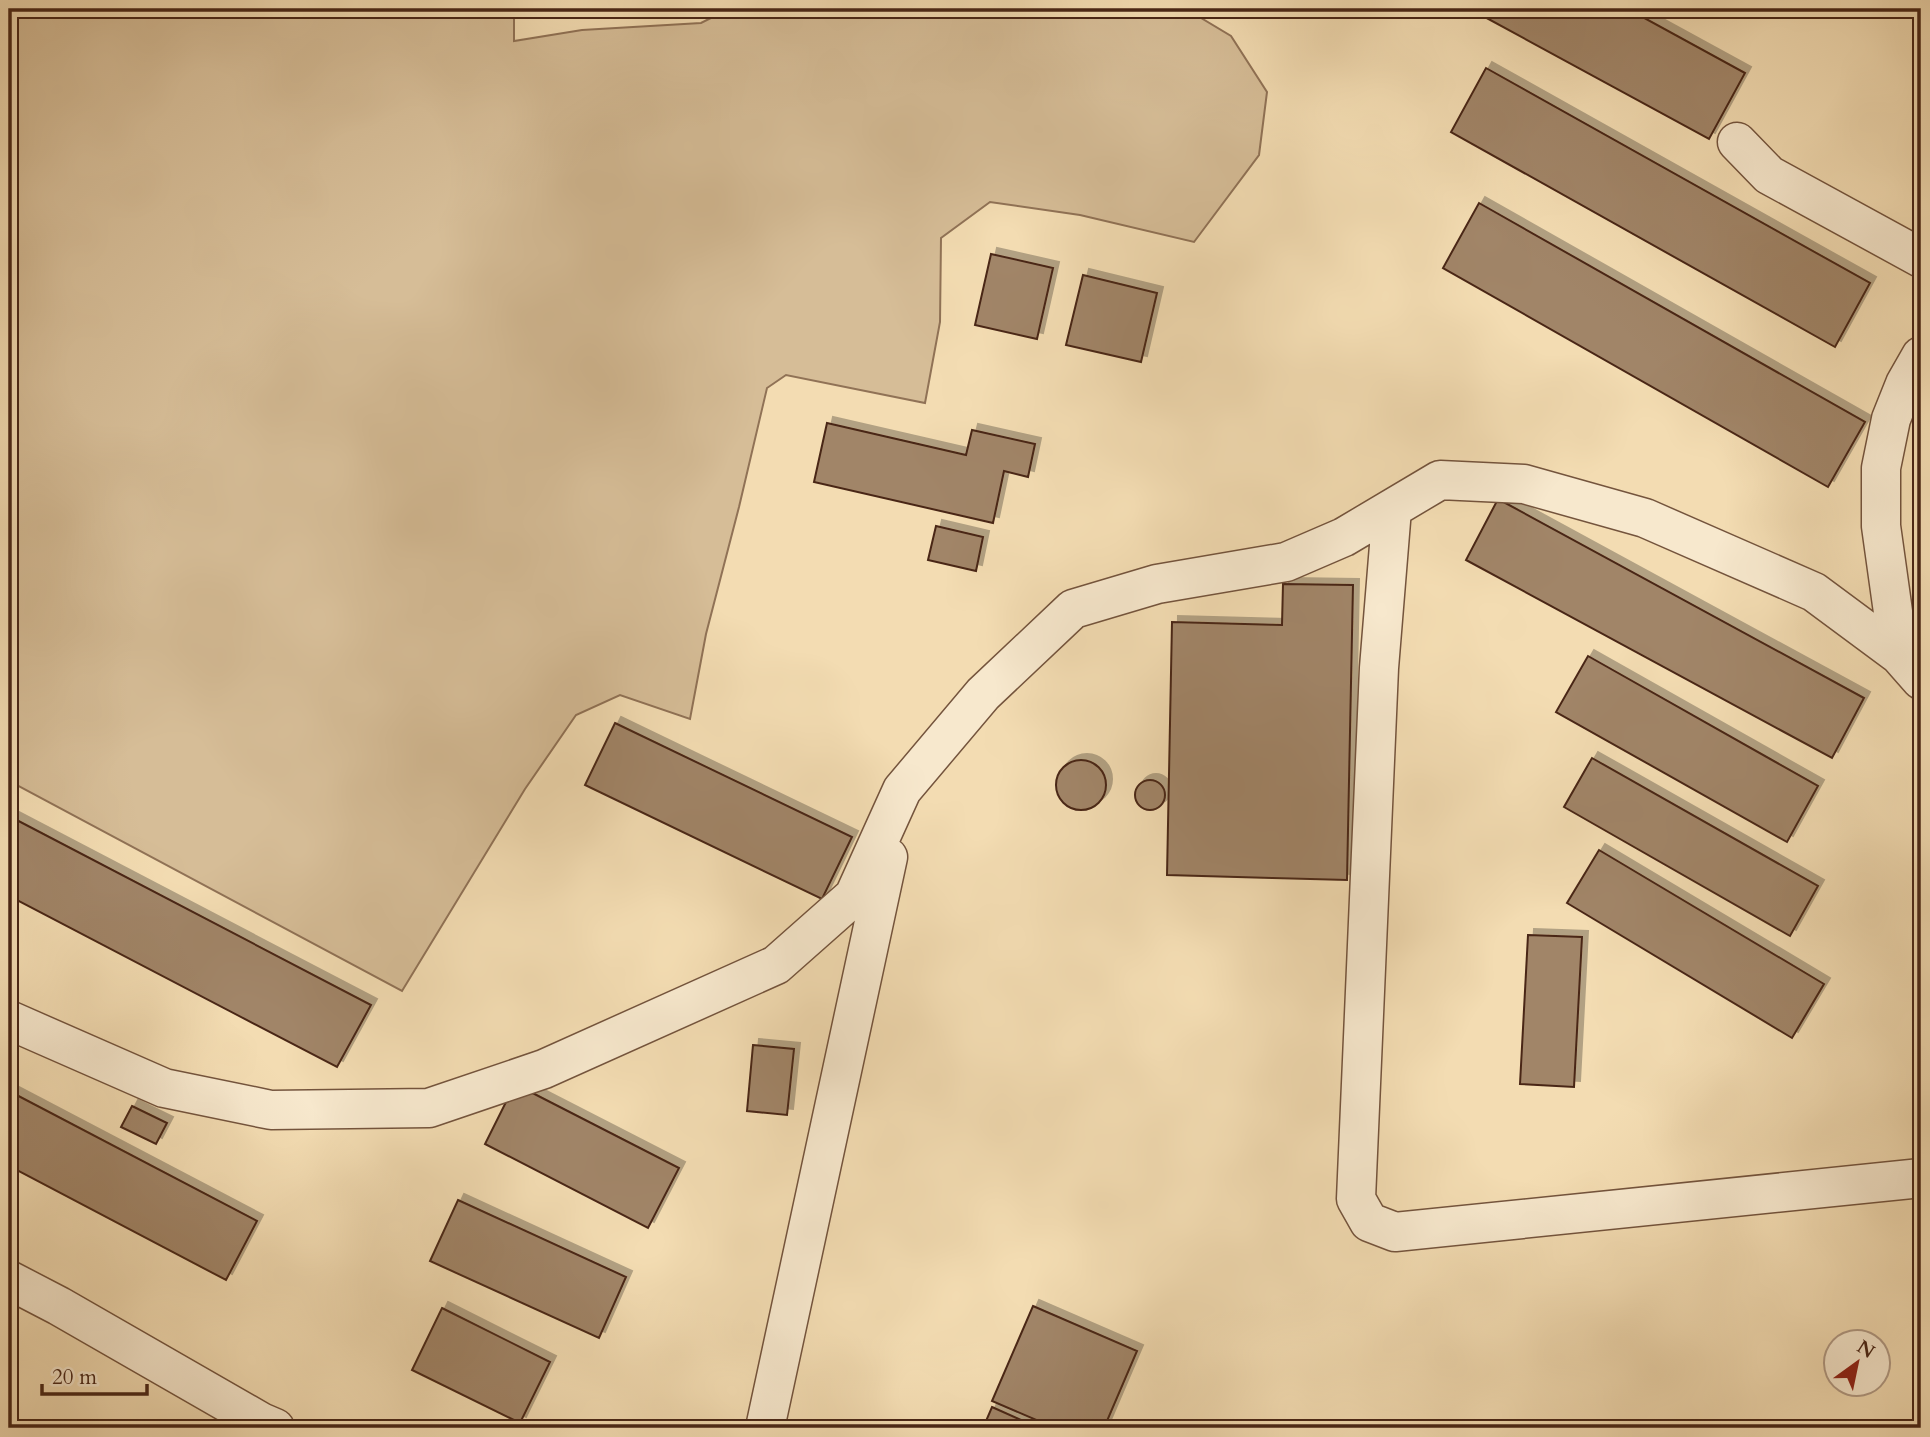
<svg xmlns="http://www.w3.org/2000/svg" width="1930" height="1437" font-family="Cardo,serif">
  <defs>
    <filter id="shadow"><feDropShadow dx="6" dy="-6" stdDeviation="0" flood-color="#0004"/></filter>
  </defs>
  <rect width="100%" height="100%" fill="#f3dcb2"/>
  <filter id="stains"><feTurbulence type="fractalNoise" baseFrequency=".00286" numOctaves="4"/><feColorMatrix values="0 0 0 0 .2 0 0 0 0 .09 0 0 0 0 .02 0 0 0 .5 -.17"/></filter>
  <radialGradient id="worn" r=".72"><stop offset=".6" stop-color="#630" stop-opacity="0"/><stop offset="1" stop-color="#630" stop-opacity=".3"/></radialGradient>
  <path fill="#d6bd97" stroke="#907256" stroke-width="2" d="M9 9H514V41L582 30 701 23 729 9H1186L1231 36 1267 92 1259 155 1194 242 1080 215 990 202 941 238 940 322 925 403 786 375 767 388 739 507 706 634 690 719 620 695 576 715 525 789 402 991 9 781Z"/>
  <path fill="#a18567" stroke="#492616" stroke-width="2" filter="url(#shadow)" d="M1470 9H1628L1745 73 1709 139Z
    M1486 68 1870 283 1835 347 1451 132Z
    M1479 203 1865 422 1828 487 1443 268Z
    M991 254 1053 268 1037 339 975 325Z
    M1083 275 1157 293 1141 362 1066 345Z
    M827 423 966 455 972 430 1035 444 1028 477 1004 471 993 523 814 482Z
    M1498 499 1864 698 1832 758 1466 560Z
    M936 526 983 537 976 571 928 560Z
    M1283 584 1353 585 1347 880 1167 875 1172 622 1282 625Z
    M1588 656 1818 786 1787 842 1556 712Z
    M615 723 852 837 822 899 585 785Z
    M1592 758 1818 886 1790 936 1564 807Z
    M1056 785a25 25 0 1 1 50 0a25 25 0 1 1-50 0Z
    M1135 795a15 15 0 1 1 30 0a15 15 0 1 1-30 0Z
    M9 816 371 1005 337 1067 9 896Z
    M1599 850 1824 984 1792 1038 1567 903Z
    M1528 935 1582 937 1574 1087 1520 1084Z
    M753 1045 794 1049 787 1115 747 1111Z
    M515 1084 679 1168 648 1228 485 1144Z
    M9 1091 257 1221 226 1280 9 1166Z
    M132 1106 167 1123 156 1144 121 1127Z
    M458 1200 626 1277 599 1338 430 1261Z
    M1033 1306 1137 1351 1104 1428H1055L992 1401Z
    M442 1308 550 1362 520 1423 412 1370Z
    M992 1407 1039 1428H983Z"/>
  <g fill="none" stroke-linecap="round" stroke-linejoin="round">
    <g stroke="#74543d" stroke-width="41">
      <path id="street" d="M1737 142 1769 175 1921 258
        M1392 509 1379 668 1356 1199 1369 1222 1395 1232 1921 1178
        M1899 655 1881 526V468L1891 419 1905 384 1921 356
        M9 1020 164 1088 271 1110 429 1108 544 1069 776 965 854 896 902 790 983 694 1073 609 1157 584 1286 562 1344 537 1440 480 1524 484 1645 518 1814 592 1899 655 1921 680
        M9 1280 59 1306 261 1422 275 1428
        M765 1428 888 857"/>
    </g>
    <use href="#street" stroke="#f7e8cd" stroke-width="38"/>
  </g>
  <rect width="1930" height="1437" fill="none" stroke="#f3dcb2" stroke-width="35"/>
  <rect x="10" y="10" width="1909" height="1416" fill="none" stroke="#492616" stroke-width="3.5"/>
  <rect x="18" y="18" width="1895" height="1402" fill="none" stroke="#492616" stroke-width="2"/>
  <g transform="translate(1857 1363) rotate(33)"><circle r="33" fill="#f7e8cd" stroke="#b19a84" stroke-width="2"/>
  <path d="M0-5L12 26L0 18L-12 26Z" fill="#8f2418"/>
  <text y="-10" font-size="19" font-weight="bold" text-anchor="middle" fill="#492616">N</text>
  </g>
  <path d="M42 1384v10h105v-10" fill="none" stroke="#492616" stroke-width="3.5"/>
  <text x="52" y="1384" font-size="21" fill="#492616" stroke="#f7e8cd" stroke-width="5" paint-order="stroke">20 m</text>
  <rect width="100%" height="100%" filter="url(#stains)"/>
  <rect width="100%" height="100%" fill="url(#worn)"/>
</svg>
